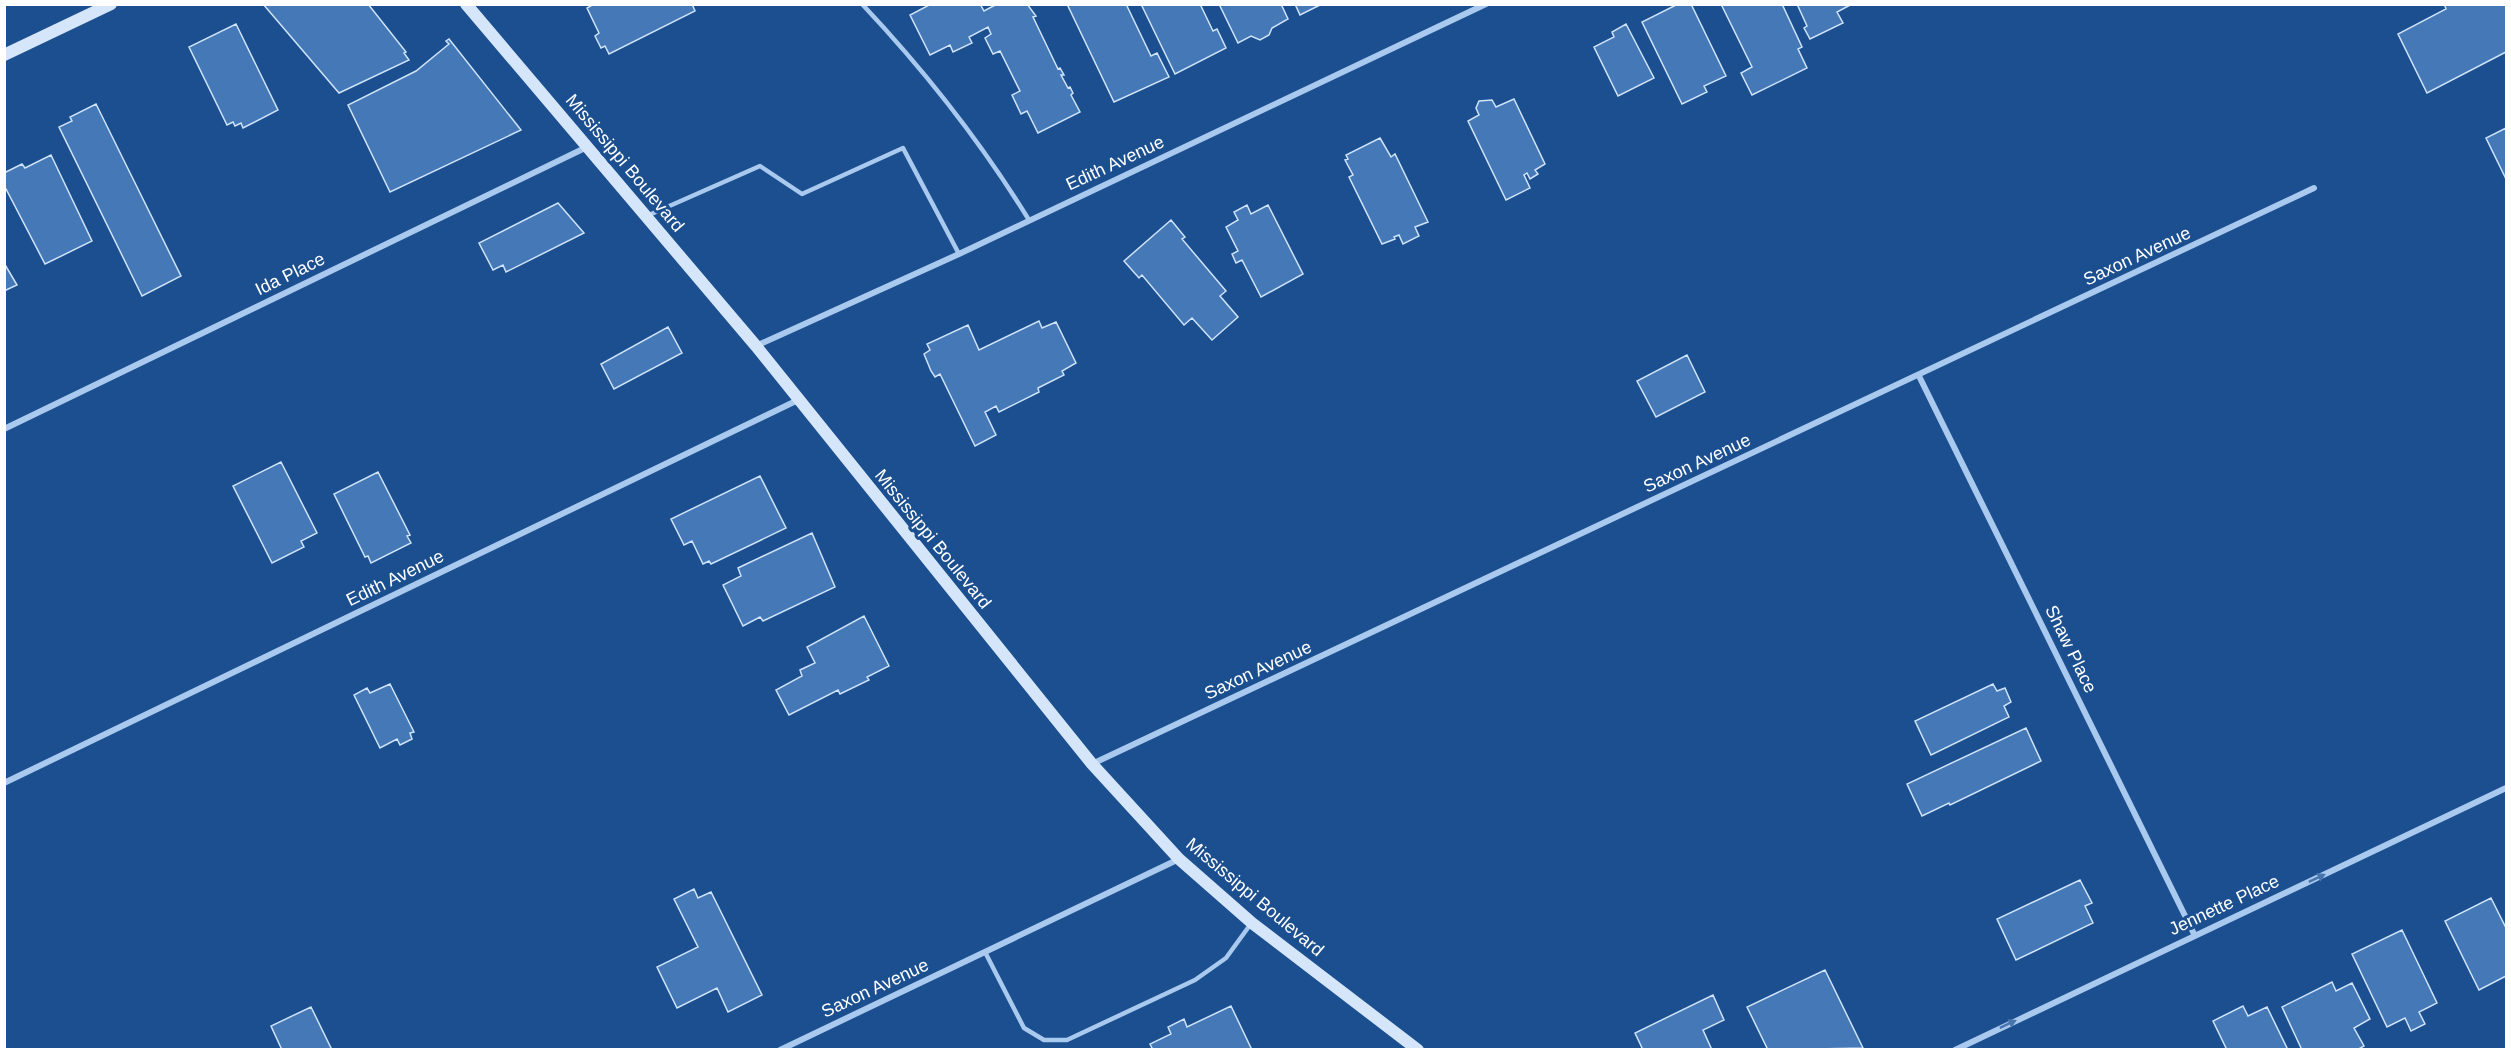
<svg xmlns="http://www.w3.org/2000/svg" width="2511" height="1054" font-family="Arial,sans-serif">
  <rect width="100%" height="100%" fill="#1b4f8f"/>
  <path fill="#4478b7" stroke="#cfe3fa" stroke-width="1.5" d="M263 4H368L406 52 404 53 409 60 339 93Z
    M594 4H692L695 11 609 54 605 46 601 48 595 36 599 33 587 8Z
    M931 4H980L984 11 997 4H1027L1036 16 1033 17 1058 69 1060 68 1064 75H1061L1068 88 1070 87 1073 93 1071 95 1080 112 1038 133 1027 111 1021 114 1012 95 1020 91 1000 51 993 54 985 38 991 34 988 27 969 37 972 43 953 52 950 45 930 55 910 15Z
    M1067 4H1126L1151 56 1157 53 1169 77 1114 102Z
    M1141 4H1200L1213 31 1217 29 1226 48 1175 74Z
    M1219 4H1281L1288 19 1272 28 1269 35 1260 40 1251 36 1238 43Z
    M1295 4H1322L1300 15Z
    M1678 4H1691L1726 76 1704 86 1707 92 1682 104 1642 22Z
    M1721 4H1782L1802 47 1798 49 1807 68 1752 95 1741 73 1752 67Z
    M1797 4H1852L1837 12 1843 23 1810 39 1804 28 1807 26Z
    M2447 4H2506V52L2427 93 2398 34 2446 9 2445 6Z
    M236 24 278 110 243 128 241 123 235 126 233 122 227 125 189 47Z
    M1626 24 1654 78 1618 96 1594 47 1614 37 1612 32Z
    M449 39 521 130 390 192 348 105 416 71 449 44 446 41Z
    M1514 99 1545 164 1535 170 1538 174 1530 179 1527 173 1524 175 1530 188 1506 200 1468 121 1479 115 1476 108 1479 101 1492 100 1496 107Z
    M96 104 181 276 142 296 59 127 72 121 70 117Z
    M2506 128V179L2486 138Z
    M1380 138 1391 157 1395 154 1428 222 1415 227 1419 236 1403 244 1399 235 1394 237 1395 239 1382 244 1349 177 1353 175 1345 160 1348 159 1346 155Z
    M51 155 92 241 45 264 6 189 4 190V173L22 164 25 168Z
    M558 203 584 233 506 272 503 265 493 270 479 243Z
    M1247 205 1251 214 1268 205 1303 274 1261 297 1242 260 1236 263 1232 254 1238 251 1226 227 1238 220 1234 212Z
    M1171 220 1185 237 1182 239 1226 291 1220 296 1238 317 1212 340 1192 318 1184 325 1142 275 1139 278 1124 261Z
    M4 263 17 285 4 291Z
    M1039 321 1042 328 1056 322 1076 363 1062 371 1064 375 1038 388 1039 392 999 412 996 406 985 412 996 435 975 446 940 374 935 377 931 371 924 354 930 350 927 344 968 325 979 350Z
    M668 327 682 353 614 389 601 364Z
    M1687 355 1705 392 1656 417 1637 381Z
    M281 462 317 533 301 541 304 547 272 563 233 486Z
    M378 472 410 535 407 536 411 543 371 563 368 556 365 557 334 494Z
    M760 476 786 528 711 564 709 561 703 564 692 541 684 545 671 519Z
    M812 533 835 587 763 621 760 617 743 626 723 585 741 576 738 568Z
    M864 616 889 666 867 677 869 680 840 694 838 690 789 715 776 690 802 676 800 670 815 663 807 647Z
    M390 684 414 732 410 733 412 739 400 745 397 739 380 748 354 695 367 688 370 693Z
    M1993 684 1997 691 2005 688 2011 702 2004 706 2009 717 1931 755 1915 721Z
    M2026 728 2041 761 1950 805 1949 803 1922 816 1907 784Z
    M2080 880 2092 903 2085 906 2093 923 2016 960 1997 919Z
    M694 889 698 898 711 892 762 995 728 1012 717 988 677 1008 657 967 698 947 674 899Z
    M2491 898 2506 928V976L2479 990 2445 921Z
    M2402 930 2437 1003 2419 1012 2425 1024 2411 1031 2405 1018 2387 1027 2352 954Z
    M1825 970 1863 1048 1768 1050 1747 1007Z
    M2332 982 2336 991 2352 983 2370 1019 2354 1028 2364 1046 2357 1050H2302L2282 1007Z
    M1713 995 1724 1020 1703 1030 1712 1050H1643L1635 1033Z
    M1231 1006 1252 1050H1153L1150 1044 1171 1034 1168 1027 1184 1019 1187 1027Z
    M2243 1006 2248 1016 2267 1007 2288 1050H2227L2213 1021Z
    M311 1007 332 1050H282L271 1026Z"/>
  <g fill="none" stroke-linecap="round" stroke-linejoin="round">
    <path stroke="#a9c9ee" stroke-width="4.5" d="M862 4C925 71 981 142 1029 220
      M649 215 760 166 802 194 903 148 959 254
      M985 952 1024 1028 1044 1040H1067L1195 980 1226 958 1250 925"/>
    <path stroke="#a9c9ee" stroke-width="6" d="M756 346 959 254 1486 4
      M1919 376 2195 936
      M4 429 587 147
      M1092 764 2314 188
      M4 783 798 400
      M780 1050 1179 859
      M1955 1050 2506 788"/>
    <path stroke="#d6e6fa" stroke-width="12" d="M466 4 756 346 1092 764 1179 859 1252 923 1418 1050
      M4 55 111 4"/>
  </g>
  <defs><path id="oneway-solid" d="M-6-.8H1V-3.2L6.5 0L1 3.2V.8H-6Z" transform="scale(1.5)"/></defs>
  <g fill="#4674ac">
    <use href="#oneway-solid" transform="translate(2317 878) rotate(-25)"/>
    <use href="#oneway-solid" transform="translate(2008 1024) rotate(-25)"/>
  </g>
  <g text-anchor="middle" stroke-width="6" stroke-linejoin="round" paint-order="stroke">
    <g font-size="18" fill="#fff" stroke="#1b4f8f">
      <text transform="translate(625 163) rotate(50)" y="6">Mississippi Boulevard</text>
      <text transform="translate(1115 163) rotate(-25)" y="6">Edith Avenue</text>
      <text transform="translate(2137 256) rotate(-25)" y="6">Saxon Avenue</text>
      <text transform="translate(290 274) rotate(-26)" y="6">Ida Place</text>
      <text transform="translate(1697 463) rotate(-25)" y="6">Saxon Avenue</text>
      <text transform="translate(933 539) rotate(51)" y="6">Mississippi Boulevard</text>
      <text transform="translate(395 578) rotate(-26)" y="6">Edith Avenue</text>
      <text transform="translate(2071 649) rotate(64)" y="6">Shaw Place</text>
      <text transform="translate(1258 670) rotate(-25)" y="6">Saxon Avenue</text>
      <text transform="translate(1255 897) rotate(40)" y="6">Mississippi Boulevard</text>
      <text transform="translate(2224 905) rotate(-25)" y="6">Jennette Place</text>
      <text transform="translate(875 988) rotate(-25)" y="6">Saxon Avenue</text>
    </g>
  </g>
  <rect width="2511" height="1054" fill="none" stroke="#ffffff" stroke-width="12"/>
</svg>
